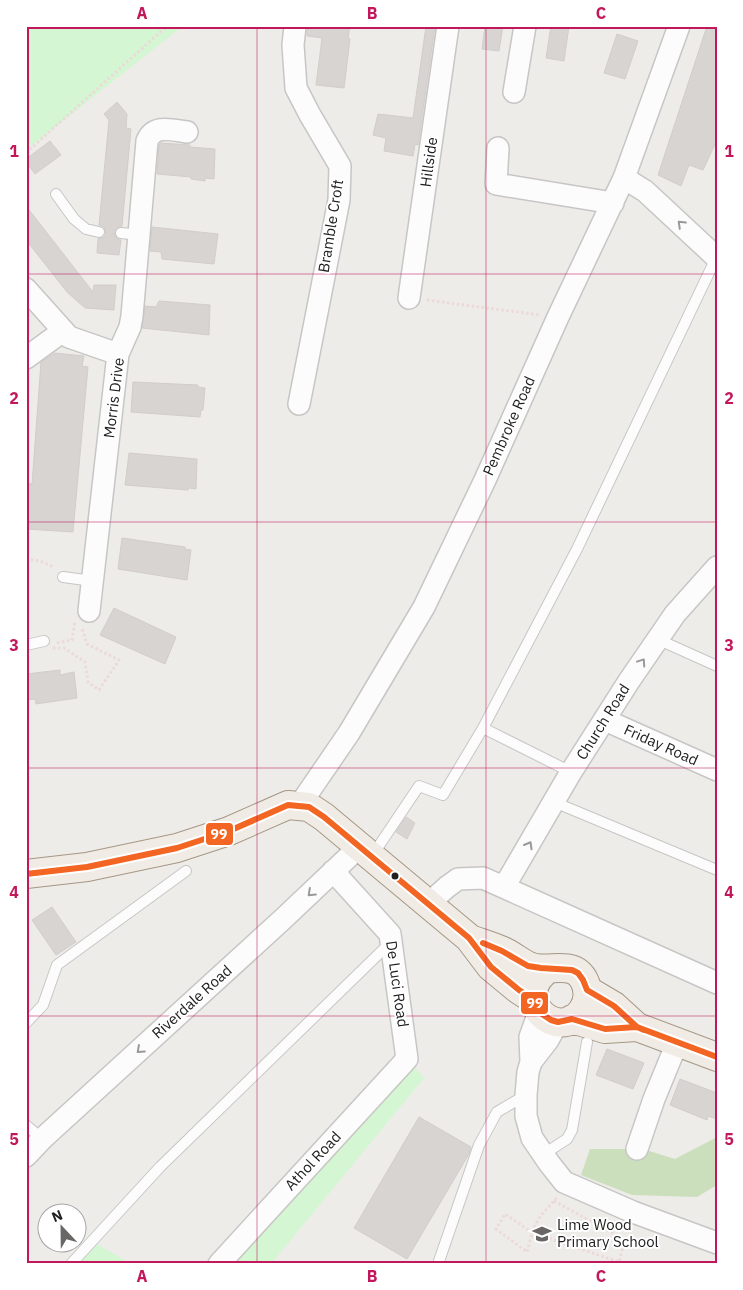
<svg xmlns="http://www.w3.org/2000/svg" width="743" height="1290" font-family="'IBM Plex Sans',sans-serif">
  <rect width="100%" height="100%" fill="#eeece9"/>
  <path fill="#cbdfbc" d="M717 1137V1185L697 1197 632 1195 581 1175 590 1149H643L675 1159Z"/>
  <path fill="#d5f6d2" d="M26 26H183L26 150Z
    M407 1059 424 1078 271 1264H219Z
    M92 1241 131 1264H71Z"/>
  <path fill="#d7d4d1" stroke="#d2cdca" d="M307 26H350L348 38 350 39 344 88 316 85 322 38 307 36Z
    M426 26H435L418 145 415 144 413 156 384 151 386 138 373 135 378 114 413 118Z
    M485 26H503L499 51 482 49Z
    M551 26H569L564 61 546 58Z
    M707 26H717V140L703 170 689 165 681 186 658 175Z
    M617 34 638 41 625 79 604 73Z
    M117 102 127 114 126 128 131 129 122 226 116 229 114 233 117 238 121 240 119 255 97 253 98 239 104 237 106 233 104 227 99 225 109 120 104 114Z
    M50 141 61 155 35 174 26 162V159Z
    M161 143 190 145V147L215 149 214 179 205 178V181L191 179V177L157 174 159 145Z
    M26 206 93 292 94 285H116L114 310 85 308 67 292 26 240Z
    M152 227 218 234 214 264 162 259 161 252 150 251Z
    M159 301 210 305 209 335 142 328 145 306 156 307Z
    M55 353 84 356 82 366 88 367 73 532 26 529V483L32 484 41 362Z
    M133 382 198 385V387L205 388 203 410H201L200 417 131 412Z
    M129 453 197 459 196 489 189 488 188 490 125 485Z
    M122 538 185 547V549L191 550 187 580 118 569Z
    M114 608 176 637 165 664 100 635Z
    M60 670V675L74 672 77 698 36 704 35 699 26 700V674Z
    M406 817 415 823 407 839 396 832Z
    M52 907 76 942 56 955 32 920Z
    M607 1049 644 1063 633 1089 596 1075Z
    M680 1079 717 1093V1119L708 1116 707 1120 670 1105Z
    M419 1117 471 1147 469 1154 407 1259 354 1228Z"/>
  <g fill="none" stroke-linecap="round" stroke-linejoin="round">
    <g stroke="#c7c6c5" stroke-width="12">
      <path id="service" d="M56 194 74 219 86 229 99 232
        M121 233 140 235
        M63 577 93 581
        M657 639 717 666
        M26 645 44 641
        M483 728 577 549 716 258
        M554 802 717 870
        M372 856 419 786 443 795 483 728 571 772
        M26 1023 43 1005 57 965 186 871
        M26 1125 42 1139
        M544 1154 567 1139 572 1130 587 1042
        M71 1264 160 1167 391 942
        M438 1264 479 1145 497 1112 526 1095"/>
    </g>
    <g stroke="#c7c6c5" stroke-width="24">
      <path id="minor" d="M295 26 293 45 296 88 310 115 340 166 339 200 299 404
        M514 92 525 26
        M498 148 496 184 613 203
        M624 178 645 191 717 258
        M26 289 69 337 118 354
        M409 298 448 26
        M26 358 63 331
        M89 611 118 354 130 327 132 316 147 141C154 124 172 130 187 132
        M605 720 717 770
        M299 806 349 733 424 607 485 480 558 317 624 178 679 26
        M504 887 571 772 629 681 675 614 717 567
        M428 904 447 887 458 879 483 878 717 983
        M558 1022 548 1040 531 1062 528 1072 526 1095V1116L532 1138 549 1163 564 1182 633 1212 717 1243
        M531 1062 530 1037 539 1012
        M637 1149 654 1099 677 1043
        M26 1156 42 1139 283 919 359 847
        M219 1264 407 1059 390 934 333 871"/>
    </g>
    <g stroke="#a59785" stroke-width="30">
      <path id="primary" d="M26 874 87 867 177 848 229 831 288 805 309 807 324 817 469 938 491 967 519 990 533 999
        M470 939C481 943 492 946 503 951 512 955 520 962 529 966 548 975 576 956 586 985 589 994 587 1004 582 1011 558 1044 508 998 548 969
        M587 990 614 1006 637 1027 717 1057
        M572 1019 605 1029 637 1027"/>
    </g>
    <path stroke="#ecd9d9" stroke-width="3" stroke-dasharray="2.5 2.5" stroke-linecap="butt" d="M26 153 167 26
      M427 300 540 315
      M26 559 40 561 54 567
      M57 643 72 640 75 622
      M53 648H64L85 662 88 682 99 690 119 660 87 644 82 628
      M26 903H30
      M554 1201 625 1240 619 1262 533 1233 505 1214 496 1229 527 1252C530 1242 532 1229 538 1220 543 1212 551 1205 557 1197"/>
    <use href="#service" stroke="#fcfcfc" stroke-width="10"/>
    <use href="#minor" stroke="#fcfcfc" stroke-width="21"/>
    <use href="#primary" stroke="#f1ebe6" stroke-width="28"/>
    <g stroke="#fff" stroke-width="10">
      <path id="bus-1" d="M26 874 87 867 177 848 229 831 288 805 309 807 324 817 469 938 491 967 519 990 533 999 539 1012 551 1020 558 1022 572 1019 605 1029 637 1027 717 1057
        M483 943 502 951 528 966 541 968 572 970 578 973 583 980 587 990 614 1006 637 1027 644 1030"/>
    </g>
    <use href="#bus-1" stroke="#f26522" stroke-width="6"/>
  </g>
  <defs><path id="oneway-chevron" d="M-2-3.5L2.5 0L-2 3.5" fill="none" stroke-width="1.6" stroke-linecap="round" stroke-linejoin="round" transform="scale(1.25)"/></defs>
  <g stroke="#999">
    <use href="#oneway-chevron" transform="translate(681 224) rotate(-136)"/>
    <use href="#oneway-chevron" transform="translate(642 662) rotate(-56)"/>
    <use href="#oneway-chevron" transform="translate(529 845) rotate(-60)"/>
    <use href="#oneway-chevron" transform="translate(311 893) rotate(137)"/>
    <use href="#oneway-chevron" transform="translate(140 1050) rotate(138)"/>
  </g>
  <path fill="none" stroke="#c2185b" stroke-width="1" stroke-opacity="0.55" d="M257 26V1264M486 26V1264M26 274H717M26 522H717M26 768H717M26 1016H717"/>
  <defs>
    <g id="school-bare" transform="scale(1.5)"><path d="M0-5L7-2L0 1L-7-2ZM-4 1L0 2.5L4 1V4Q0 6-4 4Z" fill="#686766" stroke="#fff" stroke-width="2.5" paint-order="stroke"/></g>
  </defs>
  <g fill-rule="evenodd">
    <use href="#school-bare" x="542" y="1234"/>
  </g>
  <circle fill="#202020" stroke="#fff" stroke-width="2" cx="395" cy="876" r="4.5"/>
  <g text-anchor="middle" stroke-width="4" stroke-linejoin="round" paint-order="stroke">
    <g font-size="15" fill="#202020" stroke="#fff">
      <text transform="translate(429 162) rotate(-82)" y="5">Hillside</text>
      <text transform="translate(331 226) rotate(-81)" y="5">Bramble Croft</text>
      <text transform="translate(114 398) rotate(-83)" y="5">Morris Drive</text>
      <text transform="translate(509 426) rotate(-66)" y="5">Pembroke Road</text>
      <text transform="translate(603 722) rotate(-58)" y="5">Church Road</text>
      <text transform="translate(661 745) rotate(24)" y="5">Friday Road</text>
      <text transform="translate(397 984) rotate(82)" y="5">De Luci Road</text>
      <text transform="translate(192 1002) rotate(-42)" y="5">Riverdale Road</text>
      <text transform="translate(313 1161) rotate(-47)" y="5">Athol Road</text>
    </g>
    <g font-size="15" fill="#202020" stroke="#fff" text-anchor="start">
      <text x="557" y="1230">Lime Wood<tspan x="557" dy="17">Primary School</tspan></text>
    </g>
  </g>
  <g stroke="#fff" stroke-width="2">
    <rect x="205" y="822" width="29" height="24" rx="5" fill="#f26522"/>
    <rect x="520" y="991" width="29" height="24" rx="5" fill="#f26522"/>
  </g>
  <g font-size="14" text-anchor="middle" font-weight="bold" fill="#fff">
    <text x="219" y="839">99</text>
    <text x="535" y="1008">99</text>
  </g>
  <rect width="743" height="1290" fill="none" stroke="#ffffff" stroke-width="55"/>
  <g transform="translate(62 1228) rotate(338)"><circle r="24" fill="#ffffff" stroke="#a6a6a6"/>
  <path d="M0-4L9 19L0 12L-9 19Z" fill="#686766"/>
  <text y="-8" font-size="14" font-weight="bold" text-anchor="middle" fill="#202020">N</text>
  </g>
  <rect x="28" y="28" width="688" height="1234" fill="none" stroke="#c2185b" stroke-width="2"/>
  <g font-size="16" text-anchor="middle" font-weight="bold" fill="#c2185b">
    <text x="142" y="19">A</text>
    <text x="372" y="19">B</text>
    <text x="601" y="19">C</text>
    <text x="14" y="157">1</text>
    <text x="729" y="157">1</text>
    <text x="14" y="404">2</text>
    <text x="729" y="404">2</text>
    <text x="14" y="651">3</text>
    <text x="729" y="651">3</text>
    <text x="14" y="898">4</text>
    <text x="729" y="898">4</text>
    <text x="14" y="1145">5</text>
    <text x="729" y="1145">5</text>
    <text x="142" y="1282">A</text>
    <text x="372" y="1282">B</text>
    <text x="601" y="1282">C</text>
  </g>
</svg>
